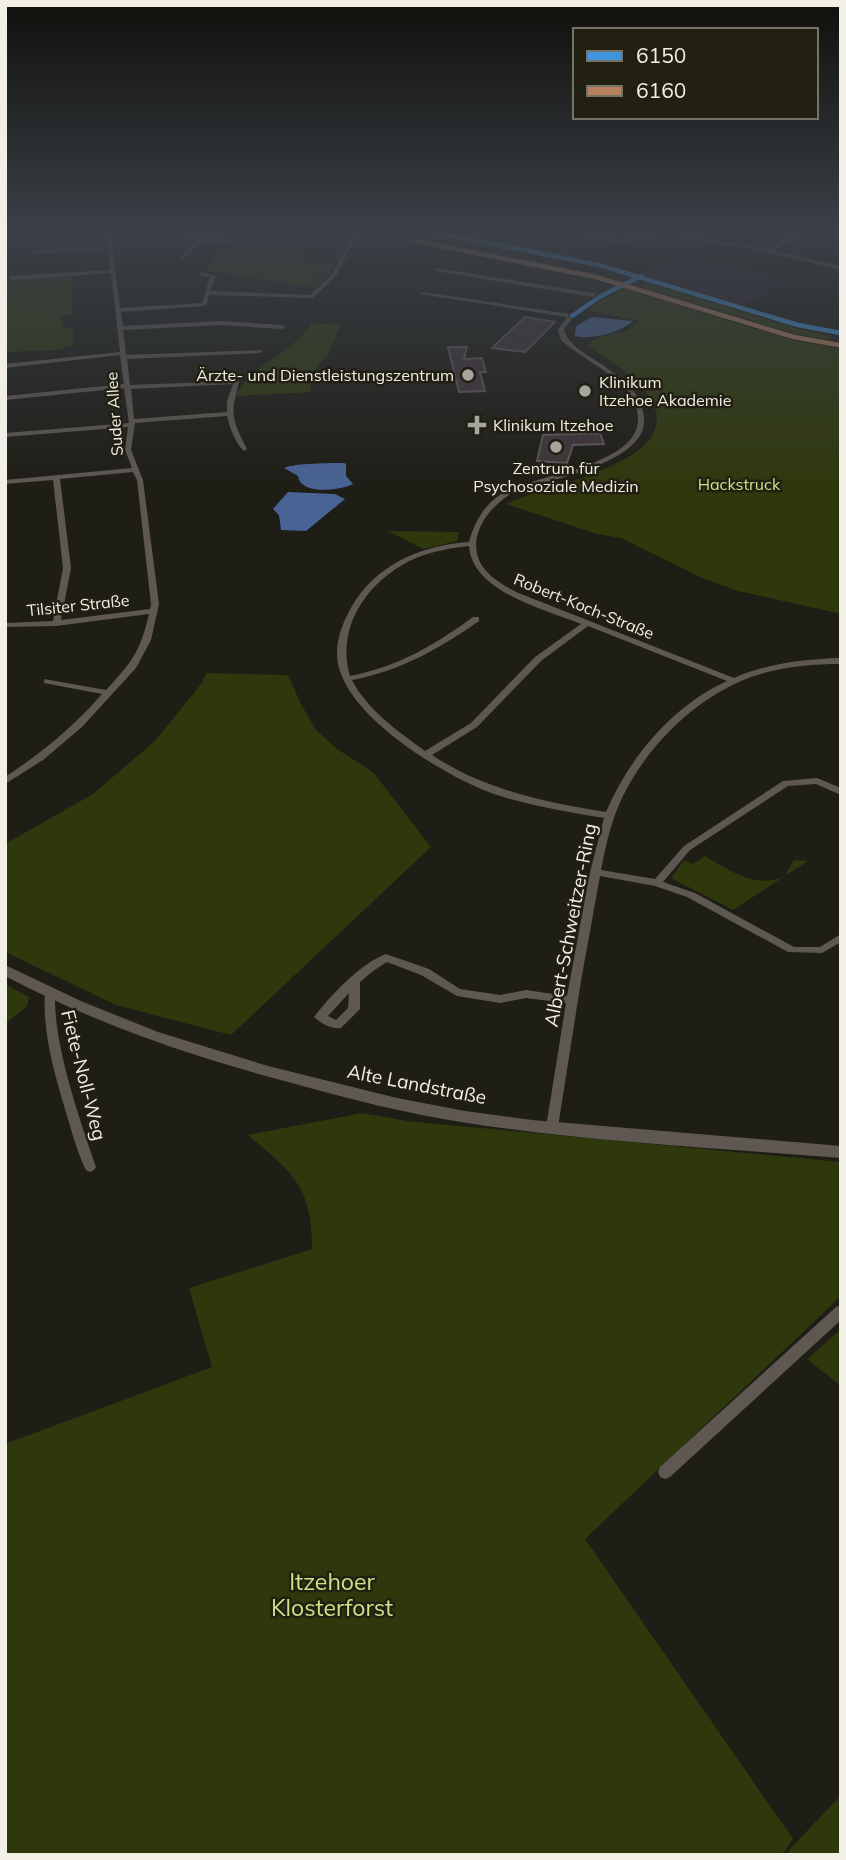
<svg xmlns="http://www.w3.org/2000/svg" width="846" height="1860" font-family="Mulish,sans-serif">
  <rect width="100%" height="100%" fill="#1e1d16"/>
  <path fill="#2c212c" d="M228 229H279L271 241 240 240 237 243 219 244Z
    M679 257 731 266 789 278 757 299 741 305 640 274Z"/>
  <path fill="#2f380c" d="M219 250 307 254 303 262 335 263 329 274 297 272 329 275 315 288 206 270Z
    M71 275 72 314 61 316 63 328H73L74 345 56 350 5 352V280Z
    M647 282 802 330 830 336 834 346 841 348V614L738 591 702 578 621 538 597 534 506 504C541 485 699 462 646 392 632 373 606 359 588 345 602 330 626 339 639 321L585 310 627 287 644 285Z
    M312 323 340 325 328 355 310 374 311 392 236 396C249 366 293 353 312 323Z
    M388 531 459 532 457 541 423 549Z
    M206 673 288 675 301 704 316 730 337 749 373 772 431 847 231 1035 116 1005 5 952V844L93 794 155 741 202 683Z
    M705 856C729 870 757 890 785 876L794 860 808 861 733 910 671 878 684 860 693 864Z
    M5 984 29 997 27 1006 5 1024Z
    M362 1113 407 1121 841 1162V1296L585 1539 793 1839 782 1855H5V1444L212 1367 189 1288 312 1249C313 1188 292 1172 248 1135Z
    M841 1329V1386L807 1359Z
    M841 1795V1855H786L792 1847Z"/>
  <path fill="#496494" d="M592 317 633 321C620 333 591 340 575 336L576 326Z
    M344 463 346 464V476L353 484C340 491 300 495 298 476L284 468C295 463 330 463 344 463Z
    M288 492 335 494 345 499 306 531 281 530 279 515 273 509Z"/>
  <path fill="#403538" stroke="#5c5857" stroke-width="2" d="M525 317 555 322 525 352 492 348Z
    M448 347H467L464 359 482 358 486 372H480L485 391 459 392Z
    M600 433 604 444 573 445 567 463 537 461 543 435Z"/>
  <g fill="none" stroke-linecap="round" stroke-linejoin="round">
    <path fill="#5f5852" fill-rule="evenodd" d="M106 229H110L120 308 202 303 210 277 199 275 201 272 216 276 210 291 310 295 332 274 356 229H360L337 275 313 298 209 295 207 304 204 306 121 312 123 326 221 321 282 325 285 327 282 329 221 325 123 330 126 355 262 350V352L260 353 127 359 130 385 239 381C238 388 235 396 234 404 231 420 240 435 247 449L244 451C235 443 230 428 227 416L135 423 131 450 143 480 159 604 151 640 136 668 82 727 43 760 5 784V777C43 752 72 728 102 694L44 683V679L106 690C132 662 140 652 149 614L56 626 5 627V623L53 621 63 568 53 480 5 484V480L132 468 125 450 128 427 5 437V433L129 423 124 388 5 400V396L124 384 120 355 5 368V364L120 352 111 273 11 280 8 278 11 276 110 270 108 249 33 254 30 252 33 250 108 246ZM233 384 227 401V412L134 419 131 389ZM133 472 137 480 151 604 150 609 61 620 71 568 60 479Z
      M540 229H550L620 239 638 236 595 229H606L639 234 641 236 667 231 664 229H670L688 236 768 249 803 229H808L774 250 841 266V270L757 250 687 239 672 233 620 243Z
      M181 237 225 238 228 240 225 242 200 241 183 260 180 258 195 240H183Z
      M436 268 599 294 639 275 644 276C616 294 582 300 564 330 569 348 593 357 607 368 626 381 642 395 644 418 648 463 548 480 516 491 491 504 465 535 481 564 489 577 503 585 516 592L734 678C768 663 805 659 841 658V664C811 664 780 667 751 677 697 697 650 743 624 794 612 817 606 844 601 870L655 879 684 846 783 781 817 778 841 788V795L816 784 788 786 690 850 663 882 695 893 794 947H820L841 934V942L822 953 788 952 687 897 655 886 600 876 581 981 558 1127 556 1130H548L546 1127 566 1003 526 998 500 1003 457 996 421 975 387 962 373 971 360 982V1009L341 1028C333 1030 320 1023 314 1017 330 996 361 963 386 954L429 969 460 989 500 995 526 990 567 996 590 872 604 818C567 812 530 806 494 794 444 776 340 714 337 656 336 636 345 618 355 601 381 562 424 545 469 542 474 523 484 505 501 494 532 474 641 467 638 417 637 409 636 403 632 397 615 372 583 360 561 340L558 330 567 317 420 294 423 292 570 314 594 297 434 271ZM469 546C472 592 546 610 581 624L535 657 471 723 425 751C398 731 368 711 352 680 400 671 439 649 479 621V617H473C435 645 397 667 350 676 335 625 370 578 416 558 433 551 451 548 469 546ZM588 626 727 681C672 706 629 758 606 812 544 802 485 790 432 755L477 727 541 661ZM349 993 348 1008 336 1020 328 1016Z
      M50 988 55 992C53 1044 79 1117 96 1167L94 1170 90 1172 86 1170C78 1154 73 1136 68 1119 56 1079 42 1035 45 992Z
      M841 1305V1320L670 1477 665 1479 660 1477 658 1472 660 1467 836 1307Z"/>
    <path fill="#5f5852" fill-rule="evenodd" d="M415 229H427L599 263 799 323 841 331V335L795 327 598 267Z
      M5 965 83 1002 158 1032 268 1066 397 1098 465 1111 532 1120 841 1146V1158C716 1148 591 1142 467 1123 408 1114 349 1099 292 1083 193 1057 96 1024 5 976Z"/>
    <g stroke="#221f13" stroke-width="7">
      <path id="bus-1" d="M418 229 599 265 798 325 841 333
        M572 316 601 296 641 276"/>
    </g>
    <g stroke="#221f13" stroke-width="7">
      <path id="bus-2" d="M416 241 596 277 794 337 839 345"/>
    </g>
    <use href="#bus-1" stroke="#4094de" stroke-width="4.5"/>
    <use href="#bus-2" stroke="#b6815c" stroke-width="4.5"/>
  </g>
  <linearGradient id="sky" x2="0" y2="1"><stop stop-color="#10100c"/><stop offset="0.47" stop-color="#3b4047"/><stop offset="1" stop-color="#3b4047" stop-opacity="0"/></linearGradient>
  <rect width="846" height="489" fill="url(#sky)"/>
  <g fill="#a7a69d" stroke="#221f13" stroke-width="2.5">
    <circle cx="468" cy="375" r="7"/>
    <circle cx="585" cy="391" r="7"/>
    <path d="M473.5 414.5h7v7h7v7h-7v7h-7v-7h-7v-7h7z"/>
    <circle cx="556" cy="447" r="7"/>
  </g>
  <g text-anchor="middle" stroke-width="5" stroke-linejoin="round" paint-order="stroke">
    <g font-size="16" fill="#f1efe6" stroke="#221f13" text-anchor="start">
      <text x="454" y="381" text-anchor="end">Ärzte- und Dienstleistungszentrum</text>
      <text x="599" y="388">Klinikum<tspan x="599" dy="18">Itzehoe Akademie</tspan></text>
      <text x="493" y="431">Klinikum Itzehoe</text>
      <text x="556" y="474" text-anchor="middle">Zentrum für<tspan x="556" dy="18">Psychosoziale Medizin</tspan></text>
    </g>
    <g font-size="16" fill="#f1efe6" stroke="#221f13">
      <text transform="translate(114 414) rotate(-94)" y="6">Suder Allee</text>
      <text transform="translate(78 605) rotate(-6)" y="6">Tilsiter Straße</text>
      <text transform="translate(584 606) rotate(22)" y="6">Robert-Koch-Straße</text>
    </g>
    <g font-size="16" fill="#cbe384" stroke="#221f13">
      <text x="739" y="490">Hackstruck</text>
    </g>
    <g font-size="19" fill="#f1efe6" stroke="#221f13">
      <text transform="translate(570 925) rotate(-79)" y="7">Albert-Schweitzer-Ring</text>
      <text transform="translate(84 1075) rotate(76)" y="7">Fiete-Noll-Weg</text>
      <text transform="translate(417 1084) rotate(11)" y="7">Alte Landstraße</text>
    </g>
    <g font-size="23" fill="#cbe384" stroke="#221f13">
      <text x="332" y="1590">Itzehoer<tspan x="332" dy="26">Klosterforst</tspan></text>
    </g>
  </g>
  <rect width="846" height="1860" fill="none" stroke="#f1efe6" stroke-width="14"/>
  <rect x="573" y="28" width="245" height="91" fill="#221f13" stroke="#757267" stroke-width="2"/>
  <rect x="587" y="51" width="35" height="10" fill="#4094de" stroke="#757267" stroke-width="2"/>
  <text x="636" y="63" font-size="21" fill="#f1efe6">6150</text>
  <rect x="587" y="86" width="35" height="10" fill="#b6815c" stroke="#757267" stroke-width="2"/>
  <text x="636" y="98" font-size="21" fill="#f1efe6">6160</text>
</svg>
